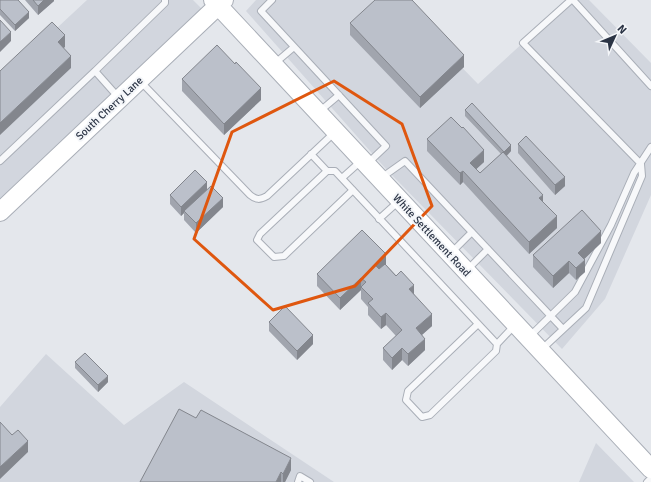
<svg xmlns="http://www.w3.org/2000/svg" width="651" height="482" font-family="Signika,sans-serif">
  <rect width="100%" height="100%" fill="#e4e7ec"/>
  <path fill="#d2d6de" d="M87 0H193L203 10 0 203V81Z
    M256 0H370L399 3 478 84 570 0H589L651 63V195L605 299 562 349 386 169 246 11Z
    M46 354 124 425 184 382 334 482H0V407Z
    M596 443 634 482H579Z"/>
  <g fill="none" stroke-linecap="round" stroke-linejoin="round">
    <g stroke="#a9aeb7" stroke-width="8">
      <path id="lane" d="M272 0 261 11 386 146 368 163
        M573 0 651 86
        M274 64 294 47
        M140 81 250 195C256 200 260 200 267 196L335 132
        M119 98 95 71 165 3V0
        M320 111 339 95
        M311 154 327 171
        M0 161 95 71
        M342 178 361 161
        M381 178 405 161 563 329
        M353 190 284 256 274 257 257 240 260 234 327 171H335C389 229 443 286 497 344L514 326
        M379 219 399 201
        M452 252 472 232
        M467 270 488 249
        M478 324 408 391 406 400 422 417 430 415 496 351 497 344
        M529 337 575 292 611 225 634 173 651 147
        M542 349 586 308 642 176 641 164 523 43 571 0
        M298 482 300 476 310 482
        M647 482 651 478"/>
    </g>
    <g stroke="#a9aeb7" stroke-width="20">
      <path id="secondary" d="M213 0 651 469
        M0 212 224 0"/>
    </g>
    <use href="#lane" stroke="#f7f8fa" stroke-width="6"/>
    <use href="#secondary" stroke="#fff" stroke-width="18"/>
  </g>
  <path fill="#a1a5ae" d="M0 0 29 18 15 31 0 15Z
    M25 0H54V1L38 15Z
    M350 23 464 67 420 108 350 35Z
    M235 64 261 100 224 135 182 91V79Z
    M465 110 511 151 507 156 543 202 557 228 529 254 463 182 460 185 427 151V139L484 162 476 169 480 173 501 154 465 116Z
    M518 144 565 186 555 195 518 153Z
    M207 189 223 207 196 233 184 220V213L181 216 170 204V195Z
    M601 243 584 259 585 272 576 280 569 273 553 288 533 267V255Z
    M386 265 414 294 432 326 422 335 425 350 408 366 402 360 392 370 383 360V348L396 336 386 325 381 329 368 315V307L361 299V290L340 310 317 286V274Z
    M269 322 313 344 297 360 269 331Z
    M75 362 108 382 98 392 75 368Z
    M291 470 285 482H140Z"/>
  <path fill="#83868d" d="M44 0H54V1L38 15V6Z
    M29 12V18L15 31V25Z
    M11 32V41L0 52V42Z
    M65 35V47L58 53V42Z
    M464 55V67L420 108V97Z
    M71 56V68L0 135V123Z
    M261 88V100L224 135V124Z
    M511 145V151L504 158V152Z
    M484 150V162L470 175V163Z
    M463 171V182L460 185V173Z
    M565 177V186L555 195V185Z
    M207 182V191L184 211V213L181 216V207Z
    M543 195V207L539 198Z
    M223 198V207L196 233V223Z
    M557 216V228L529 254V242Z
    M601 231V243L578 265V253Z
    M386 254V266L375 277V265Z
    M585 260V272L576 280V268Z
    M569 261V273L553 288V276Z
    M361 278V290L340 310V298Z
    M414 285V297L409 289Z
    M386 313V325L381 329V317Z
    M432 314V326L416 340V328Z
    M313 335V344L297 360V351Z
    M425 339V350L408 366V354Z
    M402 348V360L392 370V358Z
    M108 376V382L98 392V385Z
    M28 441V452L0 479V467Z
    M291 458V470L285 482H283V474Z
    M281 472V482H276Z"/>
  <path fill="#bbc0ca" stroke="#83868d" d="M0 0H18L29 12 15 25 0 9Z
    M33 0H44L38 6Z
    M375 0H412L464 55 420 97 350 23Z
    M0 20 11 32 0 42Z
    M52 22 65 35 58 42 71 56 0 123V71Z
    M217 45 235 64 236 62 261 88 224 124 182 79Z
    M472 103 511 145 504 152 465 110Z
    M451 117 462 128 463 127 484 150 470 163 480 173 503 152 543 195 539 198 557 216 529 242 463 171 460 173 427 139Z
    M526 136 565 177 555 185 518 144Z
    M195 170 207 182 181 207 170 195Z
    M211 186 223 198 196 223 184 211Z
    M582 210 601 231 578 253 585 260 576 268 569 261 553 276 533 255Z
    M362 230 386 254 375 265 379 269 385 264 396 276 401 271 414 285 409 289 432 314 416 328 425 339 408 354 402 348 392 358 383 348 402 330 386 313 381 317 368 303 373 299 361 287 366 282 361 278 340 298 317 274Z
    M285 306 313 335 297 351 269 322Z
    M85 353 108 376 98 385 75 362Z
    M179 409 196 418 201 410 291 458 283 474 281 472 276 482H140Z
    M0 422 12 435 18 430 28 441 0 467Z"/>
  <path fill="none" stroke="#df570f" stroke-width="3" stroke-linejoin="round" d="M334 81 402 124 432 206 355 286 273 310 194 239 232 132Z"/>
  <g text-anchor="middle" stroke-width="4" stroke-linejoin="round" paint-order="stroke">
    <g font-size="11" fill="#2b3445" stroke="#f4f6f9">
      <text transform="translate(109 108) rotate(-43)" y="4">South Cherry Lane</text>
      <text transform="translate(432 235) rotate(47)" y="4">White Settlement Road</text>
    </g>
  </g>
  <g transform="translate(615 36) rotate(46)" stroke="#f4f6f9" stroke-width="3" paint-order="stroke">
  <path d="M0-3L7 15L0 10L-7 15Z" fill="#2b3445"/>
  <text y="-6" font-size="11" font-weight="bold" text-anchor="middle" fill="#2b3445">N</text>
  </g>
</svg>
